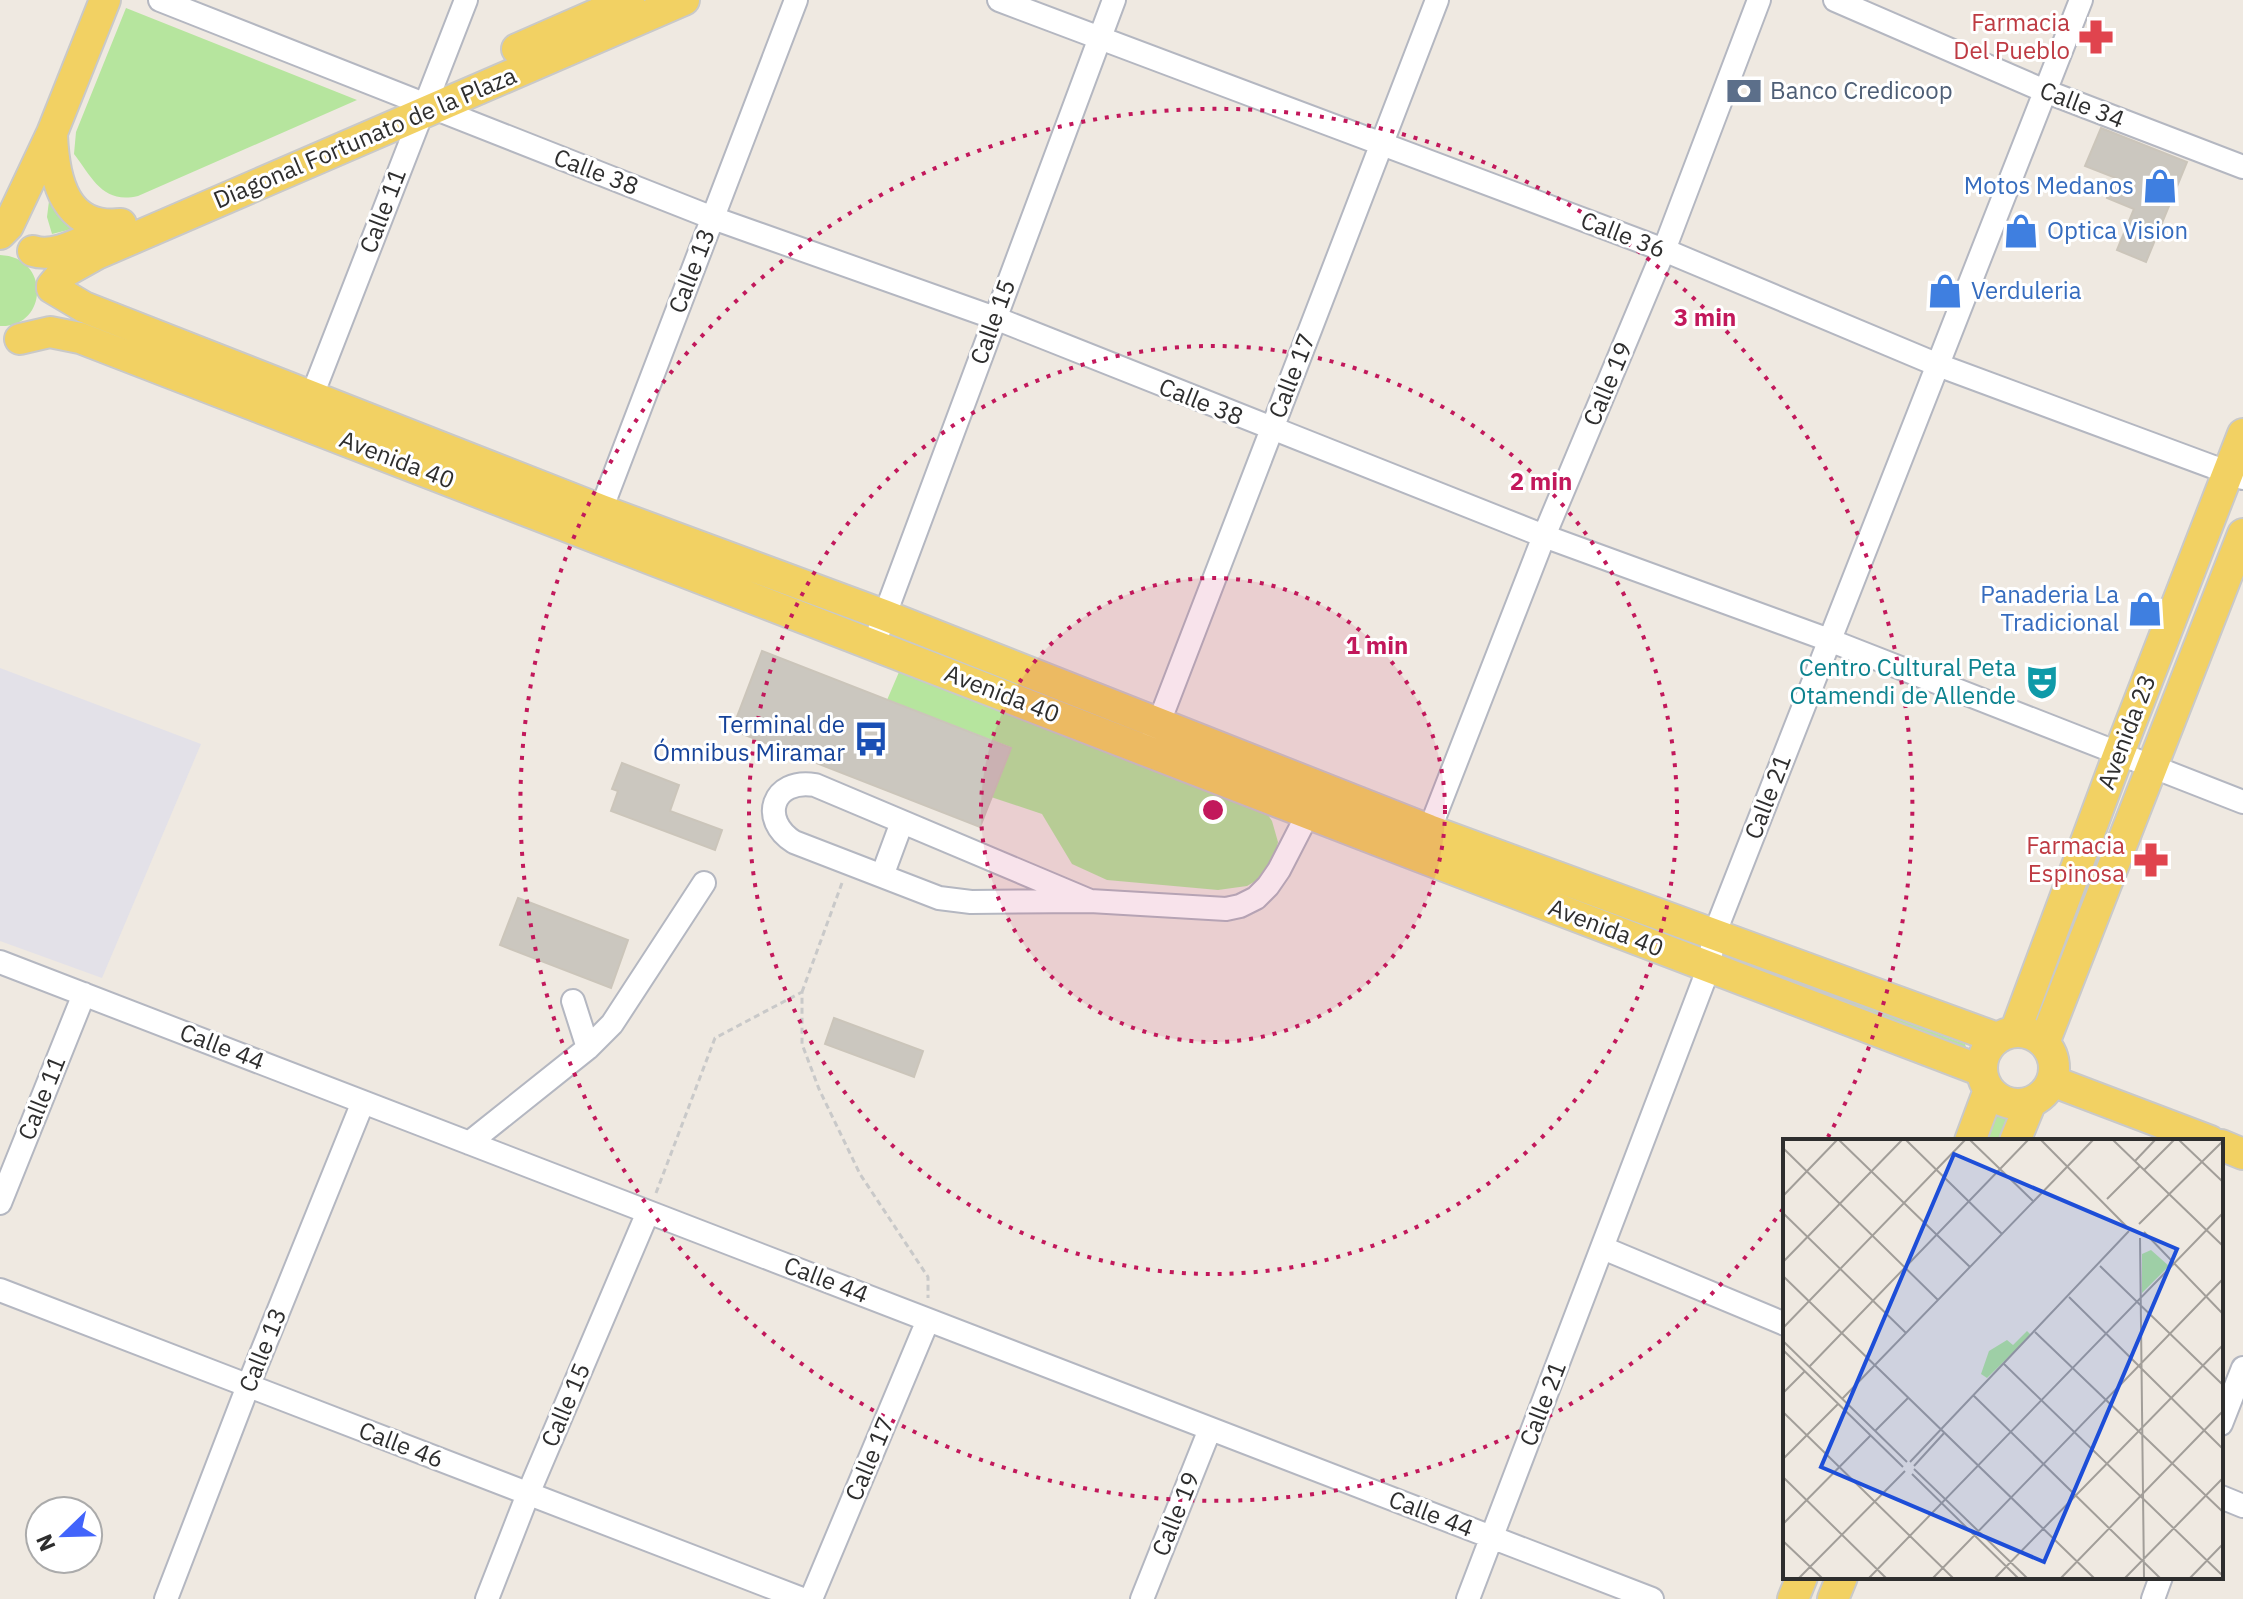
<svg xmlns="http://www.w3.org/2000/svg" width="2243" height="1599" font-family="'IBM Plex Sans',sans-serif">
  <rect width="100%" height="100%" fill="#efe9e1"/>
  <path fill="#e3e1e8" d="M0 668 201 744 102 978 0 941Z"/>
  <path fill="#b6e59e" d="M126 8 357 100 138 196C103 204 93 179 74 154L76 132Z
    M50 193 80 227 52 234 47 217Z
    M0 255C51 257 48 328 0 326Z
    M902 665 1266 812 1272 821 1278 842 1273 862 1259 879 1247 886 1218 890 1107 880 1072 864 1042 814 991 797 1010 747 887 700Z
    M1731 957 1965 1044 1966 1047 1965 1049 1728 960Z
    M1996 1109H2001L2010 1116 2004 1141H1978Z"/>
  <path fill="#cbc7bf" stroke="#cbc5ba" stroke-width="2" d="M2101 128 2187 162 2146 262 2117 250 2134 209 2107 198 2116 178 2085 166Z
    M762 651 1011 748 980 827 732 730Z
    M622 763 679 785 670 811 722 830 715 850 611 811 618 791 612 789Z
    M518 898 628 940 611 988 500 945Z
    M834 1018 923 1051 914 1077 825 1044Z"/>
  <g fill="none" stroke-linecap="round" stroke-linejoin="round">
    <g stroke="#b4b7c1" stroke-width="26">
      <path id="minor" d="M160 0 713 218 995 318 1544 536 1829 640 2243 802
        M999 0 1664 250 1938 365 2243 478
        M1835 0 2045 91 2243 167
        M306 411 466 0
        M590 517 601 510 796 0
        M874 644 1114 0
        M1153 738 1437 0
        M1424 844 1544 536 1664 250 1759 0
        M882 876 902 822
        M1090 901 815 785C772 778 759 820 794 842L939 898 971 902 1090 901 1226 909 1240 906 1256 898 1268 886 1279 870 1315 800
        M0 962 1652 1599
        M573 1001 588 1048
        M469 1143 588 1048 612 1024 704 883
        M0 1203 84 994
        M1603 1248 1785 1324
        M0 1290 802 1599
        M2221 1424 2243 1368
        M2221 1497 2243 1506
        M166 1599 248 1386 363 1102
        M487 1599 528 1494 648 1212
        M811 1599 928 1320
        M1142 1599 1210 1429
        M1468 1599 1709 967 1714 935 2081 0
        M2153 1599 2161 1577"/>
    </g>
    <g stroke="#c9c9c9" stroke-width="34">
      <path id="major" d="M517 49 629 0
        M52 135C54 181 65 230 121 224
        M0 234 8 226 52 133 105 0
        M33 251C54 258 81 242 100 234
        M52 286 63 273 97 254 684 0
        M52 288 84 307 601 510 884 615 1429 830 1997 1038
        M20 339 50 332 80 338 1418 856 1982 1071
        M2015 1032 2119 753 2243 434
        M1982 1068a36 36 0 1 1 72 0a36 36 0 1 1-72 0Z
        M2044 1043 2243 534
        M2052 1081 2210 1141
        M1970 1141 1989 1090
        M2015 1141 2031 1102
        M2221 1145 2243 1154
        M1793 1599 1802 1577
        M1833 1599 1842 1577"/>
    </g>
    <path stroke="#c9c9c9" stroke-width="3" stroke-dasharray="6 4" stroke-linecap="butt" d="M802 992 842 883
      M656 1193 715 1038 802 992V1044L819 1089 860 1174 928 1277V1298"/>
    <use href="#minor" stroke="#fff" stroke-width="22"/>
    <use href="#major" stroke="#f2d163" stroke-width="30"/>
  </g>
  <circle cx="1213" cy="810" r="232" fill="#c2185b" fill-opacity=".12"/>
  <g fill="none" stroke="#c2185b" stroke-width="4" stroke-dasharray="4 8">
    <circle cx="1213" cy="810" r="232"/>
    <circle cx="1213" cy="810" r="464"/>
    <path d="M1783 1209A696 696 0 1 1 1828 1137"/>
  </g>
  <defs>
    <g id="pharmacy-bare" transform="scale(2.76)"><path d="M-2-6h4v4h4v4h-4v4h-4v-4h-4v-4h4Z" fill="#e0444e" stroke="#fff" stroke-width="2.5" paint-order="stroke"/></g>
    <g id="bank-bare" transform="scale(2.76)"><path d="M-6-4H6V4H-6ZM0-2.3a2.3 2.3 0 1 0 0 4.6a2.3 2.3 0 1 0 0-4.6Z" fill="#5c6f8a" stroke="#fff" stroke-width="2.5" paint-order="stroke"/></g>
    <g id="shop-bare" transform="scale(2.76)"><path d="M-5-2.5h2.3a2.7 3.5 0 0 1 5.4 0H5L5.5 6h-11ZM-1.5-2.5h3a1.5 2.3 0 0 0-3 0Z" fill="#3f7fe0" stroke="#fff" stroke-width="2.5" paint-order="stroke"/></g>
    <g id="theatre-bare" transform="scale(2.76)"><path d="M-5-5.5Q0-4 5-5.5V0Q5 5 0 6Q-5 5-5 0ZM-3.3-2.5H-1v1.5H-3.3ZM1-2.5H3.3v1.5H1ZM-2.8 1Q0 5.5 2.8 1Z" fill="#0f9aa8" stroke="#fff" stroke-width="2.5" paint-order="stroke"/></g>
    <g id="bus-bare" transform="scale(2.76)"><path d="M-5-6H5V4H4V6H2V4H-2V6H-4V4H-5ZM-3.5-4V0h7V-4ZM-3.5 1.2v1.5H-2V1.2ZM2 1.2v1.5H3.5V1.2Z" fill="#1a4fb4" stroke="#fff" stroke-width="2.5" paint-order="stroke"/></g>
  </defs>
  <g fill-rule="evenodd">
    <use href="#pharmacy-bare" x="2096" y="37"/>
    <use href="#bank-bare" x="1744" y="91"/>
    <use href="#shop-bare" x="2160" y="186"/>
    <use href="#shop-bare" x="2021" y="231"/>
    <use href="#shop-bare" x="1945" y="291"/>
    <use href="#shop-bare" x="2145" y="609"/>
    <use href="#theatre-bare" x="2042" y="682"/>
    <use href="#bus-bare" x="871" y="739"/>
    <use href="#pharmacy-bare" x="2151" y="860"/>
  </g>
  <g text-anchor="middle" stroke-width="6" stroke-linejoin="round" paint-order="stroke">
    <g font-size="24" fill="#be3a42" stroke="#fff" text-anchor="end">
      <text x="2070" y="31">Farmacia<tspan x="2070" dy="28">Del Pueblo</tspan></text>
      <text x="2125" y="854">Farmacia<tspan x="2125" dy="28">Espinosa</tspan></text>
    </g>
    <g font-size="24" fill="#4e5e75" stroke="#fff" text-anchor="start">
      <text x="1770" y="99">Banco Credicoop</text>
    </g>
    <g font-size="24" fill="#2e2e2e" stroke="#fff">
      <text transform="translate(2082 105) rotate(21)" y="8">Calle 34</text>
      <text transform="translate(365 138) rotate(-23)" y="8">Diagonal Fortunato de la Plaza</text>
      <text transform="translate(596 172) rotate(21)" y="8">Calle 38</text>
      <text transform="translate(383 211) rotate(-69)" y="8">Calle 11</text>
      <text transform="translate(1623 235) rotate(21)" y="8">Calle 36</text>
      <text transform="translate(692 271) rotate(-69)" y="8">Calle 13</text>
      <text transform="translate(993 322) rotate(-70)" y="8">Calle 15</text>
      <text transform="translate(1292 376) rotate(-69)" y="8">Calle 17</text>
      <text transform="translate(1608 384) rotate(-67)" y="8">Calle 19</text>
      <text transform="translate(1201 402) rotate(22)" y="8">Calle 38</text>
      <text transform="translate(397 460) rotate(21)" y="8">Avenida 40</text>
      <text transform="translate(1002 694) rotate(21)" y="8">Avenida 40</text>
      <text transform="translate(2127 732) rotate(-69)" y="8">Avenida 23</text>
      <text transform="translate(1768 797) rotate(-69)" y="8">Calle 21</text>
      <text transform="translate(1606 928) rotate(21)" y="8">Avenida 40</text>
      <text transform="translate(222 1047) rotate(21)" y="8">Calle 44</text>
      <text transform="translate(42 1098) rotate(-68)" y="8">Calle 11</text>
      <text transform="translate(826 1280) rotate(21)" y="8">Calle 44</text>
      <text transform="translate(263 1350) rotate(-68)" y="8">Calle 13</text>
      <text transform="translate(1543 1404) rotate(-69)" y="8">Calle 21</text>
      <text transform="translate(566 1405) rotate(-67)" y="8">Calle 15</text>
      <text transform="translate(401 1445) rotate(21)" y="8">Calle 46</text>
      <text transform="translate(870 1459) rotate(-67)" y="8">Calle 17</text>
      <text transform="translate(1176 1514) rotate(-68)" y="8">Calle 19</text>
      <text transform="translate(1431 1514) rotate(21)" y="8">Calle 44</text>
    </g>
    <g font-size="24" fill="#366cbe" stroke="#fff" text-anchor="end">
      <text x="2134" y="194">Motos Medanos</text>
      <text x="2047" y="239" text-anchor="start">Optica Vision</text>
      <text x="1971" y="299" text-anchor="start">Verduleria</text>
      <text x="2119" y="603">Panaderia La<tspan x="2119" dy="28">Tradicional</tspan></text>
    </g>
    <g font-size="24" fill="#0d838f" stroke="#fff" text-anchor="end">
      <text x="2016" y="676">Centro Cultural Peta<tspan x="2016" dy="28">Otamendi de Allende</tspan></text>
    </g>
    <g font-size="24" fill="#164399" stroke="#fff" text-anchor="end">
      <text x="845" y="733">Terminal de<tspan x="845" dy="28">Ómnibus Miramar</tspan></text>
    </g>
  </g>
  <g transform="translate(1783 1139)">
    <rect width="440" height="440" fill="#efe9e1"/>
    <path d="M368 111 386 127 359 154V115ZM244 192 248 196 204 239 198 235 206 212 224 201 230 206Z" fill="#b6e59e"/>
    <path fill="none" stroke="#a29e99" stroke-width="2" d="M56 1 187 128M123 1 219 95M187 1 250 62M258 1 346 90M330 1 440 107M396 1 440 43M0 9 155 161M352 22 372 1M361 31 391 1M0 57 54 1M324 60 357 27M0 74 123 194M356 85 440 2M361 93 440 175M357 99 361 439M0 123 119 1M317 127 440 246M0 137 311 439M286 158 440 310M0 189 182 1M252 193 440 373M0 202 124 323M0 211 120 328M221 225 440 437M26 228 245 1M0 254 22 232M191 257 377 439M59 260 310 1M0 273 170 439M92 292 125 259M0 320 55 265M127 323 346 92M131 327 162 293M131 330 244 439M129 335 235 439M0 338 103 439M0 385 88 296M0 402 39 439M16 439 122 332M86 439 440 74M150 439 440 140M212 439 440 206M278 439 440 272M342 439 440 339M407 439 440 405"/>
    <path fill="#1d4ed8" fill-opacity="0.15" stroke="#1d4ed8" stroke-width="4" d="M171 15 394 110 261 423 38 328Z"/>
    <rect width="440" height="440" fill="none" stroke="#2e2e2e" stroke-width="4"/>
  </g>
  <circle cx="1213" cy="810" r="12" fill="#c2185b" stroke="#fff" stroke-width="4"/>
  <g font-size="24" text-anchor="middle" font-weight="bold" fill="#c2185b" stroke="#fff" stroke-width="6" stroke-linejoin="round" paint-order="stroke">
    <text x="1705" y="326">3 min</text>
    <text x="1541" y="490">2 min</text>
    <text x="1377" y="654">1 min</text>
  </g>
  <g transform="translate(64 1535) rotate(247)"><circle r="38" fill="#ffffff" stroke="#ababab" stroke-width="2"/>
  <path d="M0-6L14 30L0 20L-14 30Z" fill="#4264fb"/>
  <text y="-12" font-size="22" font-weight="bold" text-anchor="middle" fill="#2e2e2e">N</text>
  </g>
</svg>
